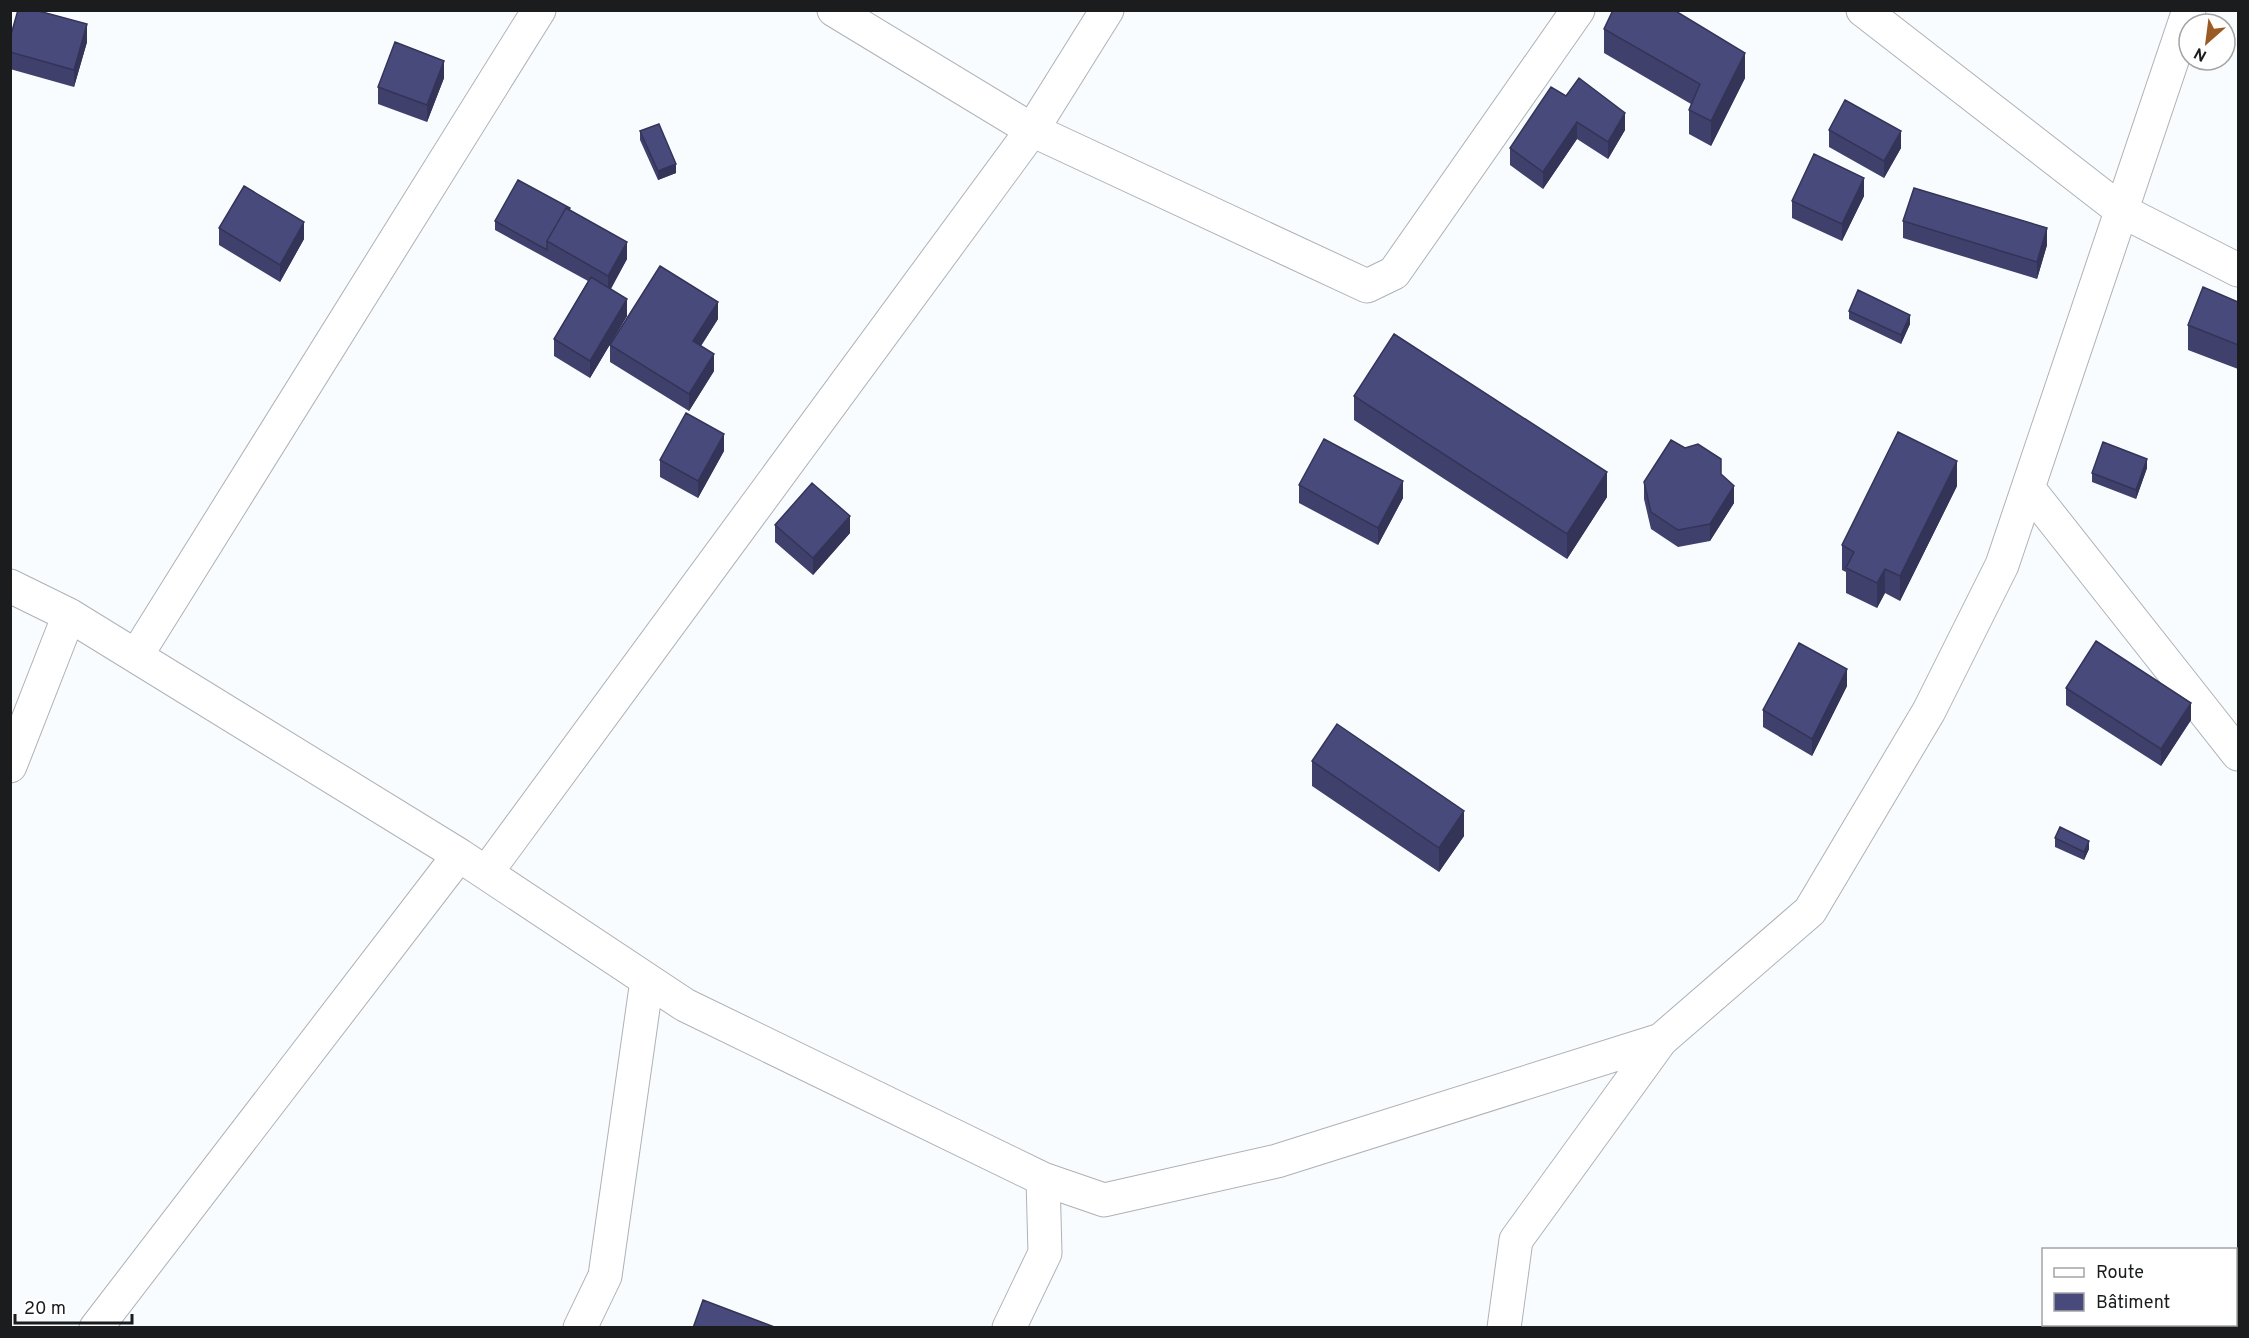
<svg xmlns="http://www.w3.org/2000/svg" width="2249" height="1338" font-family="Overpass,sans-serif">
  <rect width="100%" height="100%" fill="#f8fcff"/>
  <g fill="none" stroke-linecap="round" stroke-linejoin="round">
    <g stroke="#aeb2b6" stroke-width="35">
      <path id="street" d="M834 10 1032 130 1367 286 1394 273 1578 10
        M1863 10 2122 211 2238 270
        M2028 488 2238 754
        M10 586 69 615 459 855 685 1005 1043 1179 1104 1200 1277 1161 1661 1040 1810 911 1929 711 2002 565 2189 10
        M136 656 539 10
        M10 766 69 615
        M486 873 1032 130 1107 10
        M2153 1324 2161 1328
        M96 1328 459 855
        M580 1328 605 1276 647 980
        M1009 1328 1045 1253 1043 1179
        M1504 1328 1516 1240 1661 1040"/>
    </g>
    <use href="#street" stroke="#fff" stroke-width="33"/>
  </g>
  <path fill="#3f406b" d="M1604 29 1745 78 1711 146 1689 134V110L1691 104 1604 53Z
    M10 38 87 42 74 87 10 69Z
    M444 78 427 122 378 104V87Z
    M1566 96 1625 130 1608 159 1577 139 1543 189 1510 165V148Z
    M1829 130 1901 148 1884 178 1829 147Z
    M640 131 676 173 658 180 640 140Z
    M1864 196 1842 241 1792 218V201Z
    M570 210 627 259 611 289 627 316 590 378 554 356V339L588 281 495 230V221Z
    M1903 221 2047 245 2037 279 1903 238Z
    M219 228 304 239 280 282 219 245Z
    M2238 302V369L2188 350V325Z
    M1849 311 1910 324 1901 344 1849 319Z
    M718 319 701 346 714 371 689 411 610 362V345Z
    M1354 396 1607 497 1567 559 1354 420Z
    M724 451 698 498 660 477V460Z
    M2147 468 2136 499 2092 482V473Z
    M1721 474 1734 503 1710 541 1678 547 1651 529 1644 499V482Z
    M1299 485 1403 498 1378 545 1299 503Z
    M1957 486 1900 601 1885 593 1877 608 1846 593V572L1842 570V545Z
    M775 525 850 533 813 575 775 542Z
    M1847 686 1812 756 1763 727V710Z
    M2066 688 2191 720 2161 766 2066 705Z
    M1312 761 1464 836 1439 872 1312 786Z
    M2055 838 2089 849 2084 860 2055 847Z"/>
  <path fill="#333457" d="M87 24V42L74 87V70Z
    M1745 53V78L1711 146V121Z
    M444 61V78L427 122V105Z
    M1625 113V130L1608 159V142Z
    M1577 122V139L1543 189V172Z
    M1901 131V148L1884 178V161Z
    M676 164V173L658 180V171Z
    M1864 178V196L1842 241V224Z
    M304 222V239L280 282V265Z
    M2047 228V245L2037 279V262Z
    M627 242V259L608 293V276Z
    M627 299V316L590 378V361Z
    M718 302V319L693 358V341Z
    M1910 315V324L1901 344V335Z
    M714 354V371L689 411V394Z
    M724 434V451L698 498V481Z
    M2147 459V468L2136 499V490Z
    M1957 461V486L1900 601V576Z
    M1607 472V497L1567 559V534Z
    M1403 481V498L1378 545V528Z
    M1734 486V503L1710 541V524Z
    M850 516V533L813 575V558Z
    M1885 569V593L1877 608V583Z
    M1847 669V686L1812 756V739Z
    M2191 703V720L2161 766V749Z
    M1464 811V836L1439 872V848Z
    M2089 841V849L2084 860V852Z"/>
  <path fill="#494a7c" stroke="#333457" stroke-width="1.5" d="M18 10H35L87 24 74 70 10 52V38Z
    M1613 10H1674L1745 53 1711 121 1689 110 1700 84 1604 29Z
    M395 42 444 61 427 105 378 87Z
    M1579 78 1625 113 1608 142 1577 122 1543 172 1510 148 1551 87 1566 96Z
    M1845 100 1901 131 1884 161 1829 130Z
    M659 124 676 164 658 171 640 131Z
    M1814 154 1864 178 1842 224 1792 201Z
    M518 180 570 208 569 210 566 208 547 241V250L495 221Z
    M244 186 304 222 280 265 219 228Z
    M1914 188 2047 228 2037 262 1903 221Z
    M566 208 627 242 608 276 547 241Z
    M660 266 718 302 693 341 714 354 689 394 610 345Z
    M591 277 627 299 590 361 554 339Z
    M2203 287 2238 302V345L2188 325Z
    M1858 290 1910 315 1901 335 1849 311Z
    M1394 334 1607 472 1567 534 1354 396Z
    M686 413 724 434 698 481 660 460Z
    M1898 432 1957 461 1900 576 1885 569 1877 583 1846 568 1854 552 1842 545Z
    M1324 439 1403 481 1378 528 1299 485Z
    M1671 440 1685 448 1698 444 1721 459V474L1734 486 1710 524 1678 530 1651 512 1644 482Z
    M2103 442 2147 459 2136 490 2092 473Z
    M812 483 850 516 813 558 775 525Z
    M2096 641 2191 703 2161 749 2066 688Z
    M1799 643 1847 669 1812 739 1763 710Z
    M1337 724 1464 811 1439 848 1312 761Z
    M2060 827 2089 841 2084 852 2055 838Z
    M703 1300 777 1328H693Z"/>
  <rect width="2249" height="1338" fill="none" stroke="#1b1c1e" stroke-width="24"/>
  <rect x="2042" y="1248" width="195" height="78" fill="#ffffff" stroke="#a4a4a5" stroke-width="1.5"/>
  <rect x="2054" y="1268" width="30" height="9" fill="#ffffff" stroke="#a4a4a5" stroke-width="1.5"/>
  <text x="2096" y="1278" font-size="18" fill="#1b1c1e">Route</text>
  <rect x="2054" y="1293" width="30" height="18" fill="#494a7c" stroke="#a4a4a5" stroke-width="1.5"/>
  <text x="2096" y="1308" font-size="18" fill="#1b1c1e">Bâtiment</text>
  <g transform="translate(2207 42) rotate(208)"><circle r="28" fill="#ffffff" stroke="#a4a4a5" stroke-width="1.5"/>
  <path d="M0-4.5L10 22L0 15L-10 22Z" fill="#9a5a24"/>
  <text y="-9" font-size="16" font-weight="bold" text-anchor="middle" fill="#1b1c1e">N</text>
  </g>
  <path d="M15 1314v9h117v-9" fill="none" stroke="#1b1c1e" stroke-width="3"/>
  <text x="24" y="1314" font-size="18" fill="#1b1c1e" stroke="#ffffff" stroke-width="4.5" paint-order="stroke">20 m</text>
</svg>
